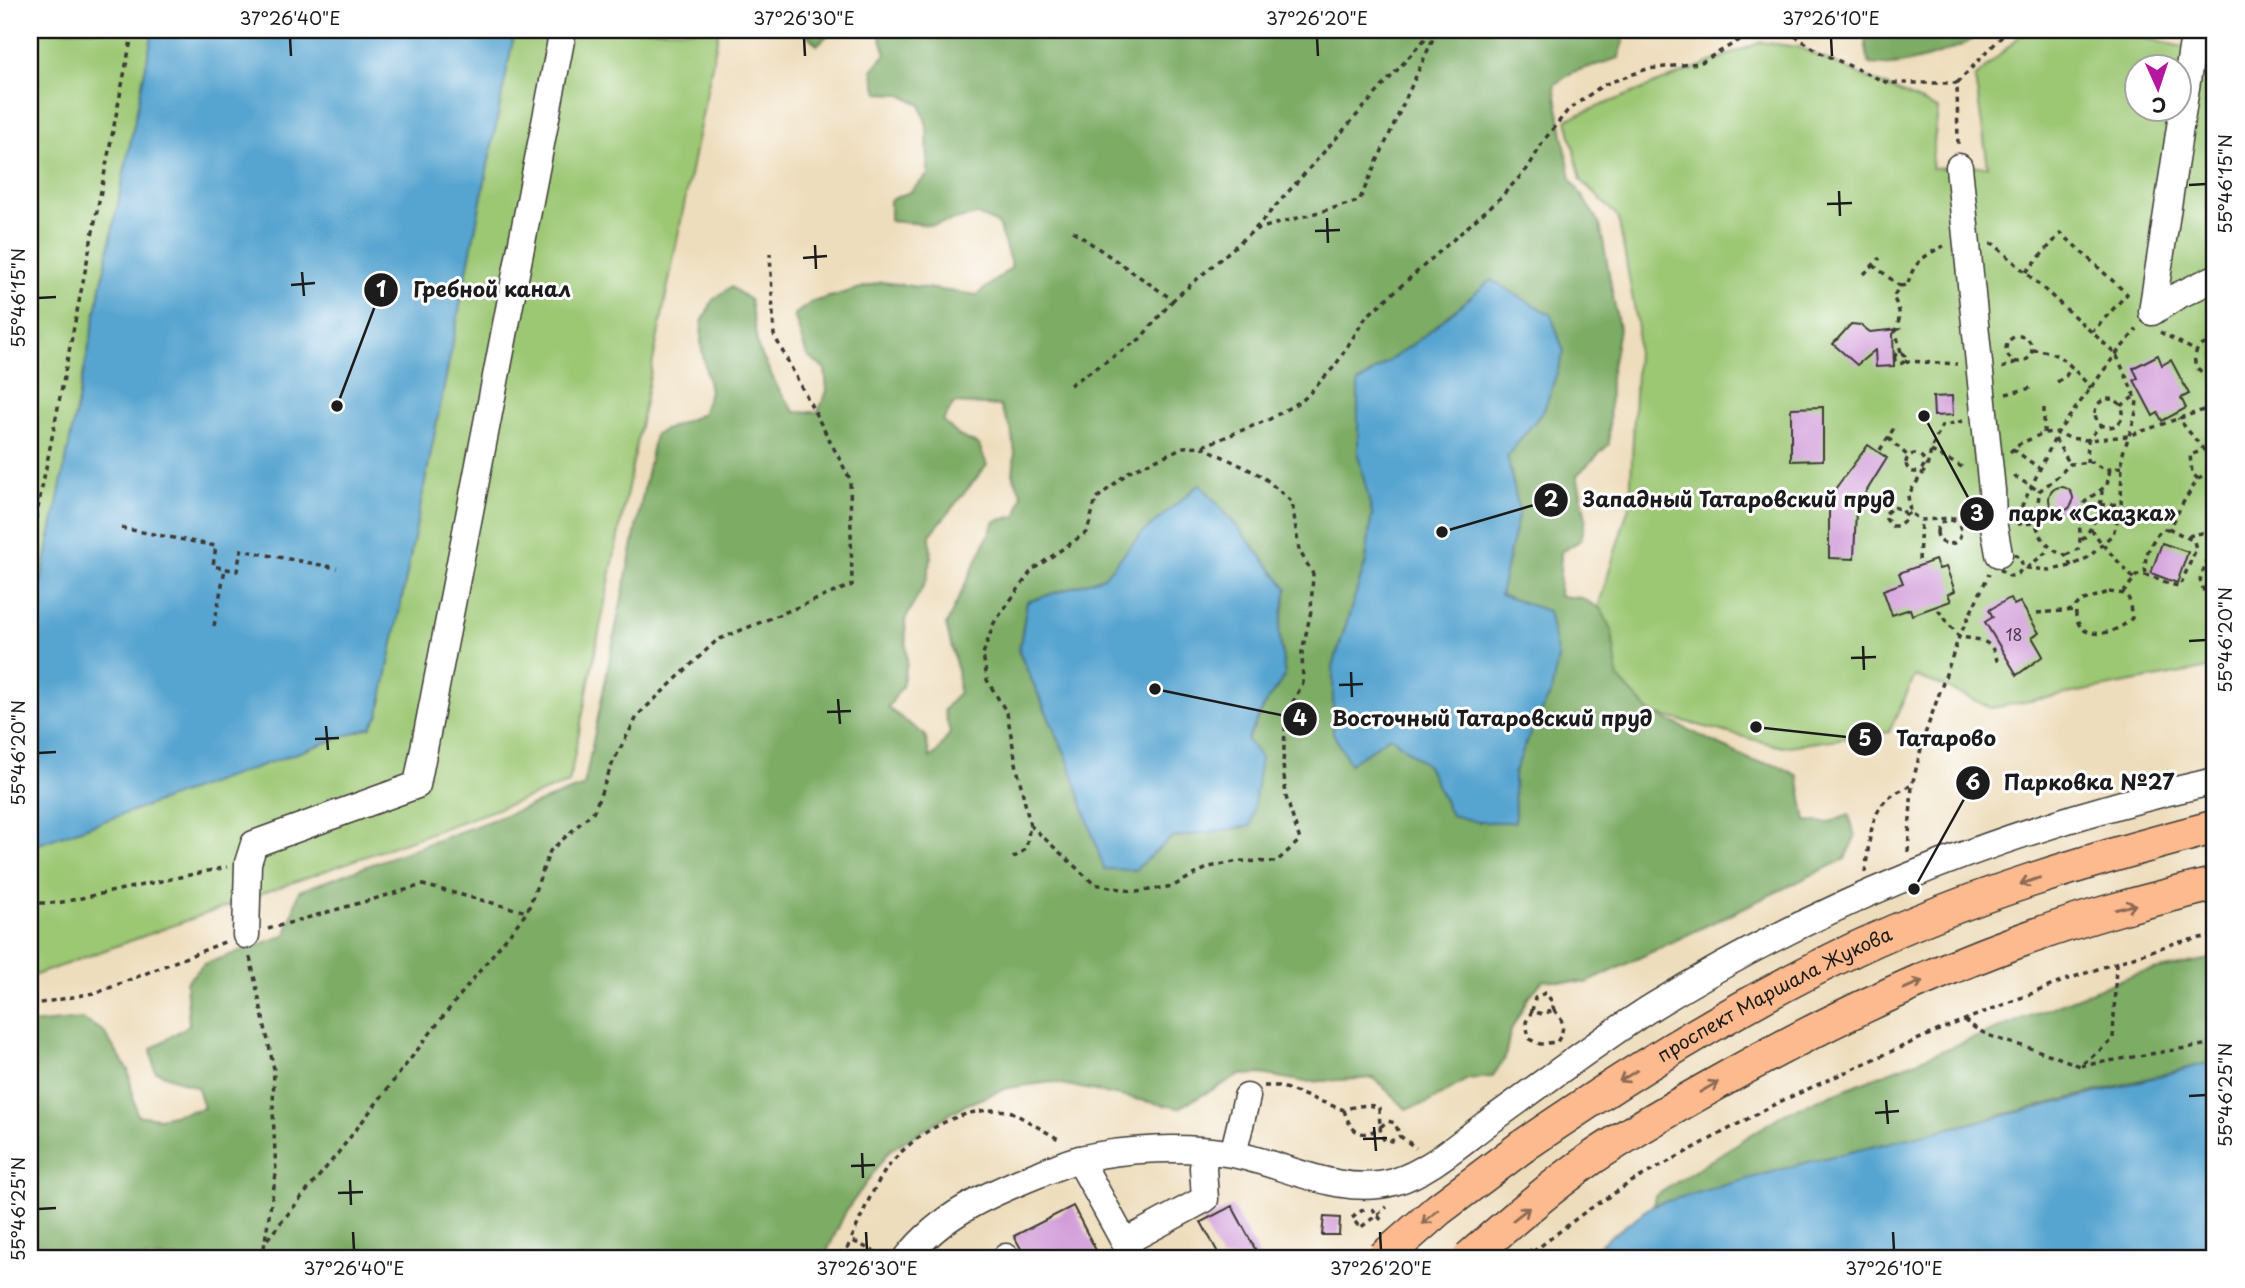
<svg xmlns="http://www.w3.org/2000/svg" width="2245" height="1288" font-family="'Playpen Sans',sans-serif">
  <rect width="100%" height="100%" fill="#fff"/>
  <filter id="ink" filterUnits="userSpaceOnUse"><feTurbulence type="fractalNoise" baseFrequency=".0143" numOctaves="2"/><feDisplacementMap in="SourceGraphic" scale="14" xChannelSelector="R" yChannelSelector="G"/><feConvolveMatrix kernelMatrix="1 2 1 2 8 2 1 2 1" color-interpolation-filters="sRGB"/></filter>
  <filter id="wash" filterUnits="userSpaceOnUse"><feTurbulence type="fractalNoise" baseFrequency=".00686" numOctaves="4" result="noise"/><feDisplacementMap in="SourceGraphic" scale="28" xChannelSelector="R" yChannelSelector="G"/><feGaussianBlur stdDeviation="1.57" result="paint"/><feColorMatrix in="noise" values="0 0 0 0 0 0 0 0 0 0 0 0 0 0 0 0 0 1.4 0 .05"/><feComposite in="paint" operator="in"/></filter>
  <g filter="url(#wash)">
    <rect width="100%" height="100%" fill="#eeddbc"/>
    <path fill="#9cc773" stroke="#5c7248" stroke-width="2" fill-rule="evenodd" d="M30 30H719L569 783 30 977Z
      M2107 30 2215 54V667L1991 708 1943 686 1915 676 1889 732 1782 747 1572 692 1630 503 1638 328 1618 217 1581 180 1567 119 1761 42 1798 47 1938 109 1931 168 1988 166 1975 78 2025 31ZM2136 66H2178V108H2136Z"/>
    <path fill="#7dac65" stroke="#4c6440" stroke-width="2" fill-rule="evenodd" d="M803 30H1626L1619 58 1573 72 1554 85 1571 179 1600 224 1619 329 1610 378 1609 444 1577 475 1586 518 1581 540 1561 552 1559 596 1582 598 1602 610 1612 632 1618 678 1649 711 1753 761 1778 765 1798 776 1806 821 1827 823 1849 815 1855 837 1845 859 1587 983 1543 980 1528 998 1510 1032 1505 1058 1492 1077 1468 1079 1427 1103 1406 1109 1374 1078 1305 1082 1261 1074 1240 1075 1178 1108 1052 1082 1007 1088 963 1106 890 1150 846 1211 824 1258H30V1024L82 1019 103 1031 128 1070 137 1115 159 1118 204 1108 198 1088 155 1071 151 1049 189 1025 186 982 204 964 286 935 299 891 584 786 655 434 702 414 710 391 701 345 702 322 713 300 731 287 750 300 758 348 780 392 795 412H818L827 391 825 369 807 356 794 315 812 302 882 282 977 295 1012 267 998 224 977 215 933 225 890 221V200L910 192 928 175 927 126 920 104 899 94 878 93 872 70 886 54 879 33 833 30 817 45ZM1551 315 1564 352 1544 410 1507 456 1519 511 1500 595 1548 611 1529 736 1514 774 1451 815 1427 766 1390 736 1333 666 1366 561 1372 512 1358 383 1420 339ZM954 403 1000 406 1011 429 1015 452 1013 475 1022 495 1017 516 995 521 946 625 957 668 959 692 944 710 950 733 937 752 930 758 925 735 888 708 902 686 907 663 905 620 927 579 931 557 930 535 987 465 979 445 959 436 943 421ZM1200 484 1240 530 1287 589 1279 632 1285 676 1266 702 1247 740 1251 825 1171 838 1135 870 1066 755 1019 652 1027 602 1104 577Z
      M1868 30H1981C1975 47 1909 64 1891 65 1884 66 1876 64 1869 64L1865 41Z
      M2215 958V1061C2028 1110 1839 1154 1653 1205L1655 1196 1785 1113 2138 973Z"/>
    <path fill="#57a4d0" stroke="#3a6076" stroke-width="2" d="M153 30H515L379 714 371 727 30 847V637Z
      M1491 280 1551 315 1564 352 1544 410 1507 456 1519 511 1500 595 1548 611 1558 658 1551 693 1529 736 1514 774 1515 822H1478L1451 815 1427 766 1390 736 1350 764 1333 733V666L1366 561 1372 513 1358 455V383L1420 339Z
      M1200 484 1240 530 1287 588 1279 632 1285 676 1266 702 1247 740 1261 757 1251 826 1171 838 1135 870 1104 869 1066 755 1019 652 1027 602 1104 577 1140 535Z
      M2215 1061V1258H1582L1653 1205 1812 1161 2078 1098Z"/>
    <g id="blocks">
      <path fill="#d09ad8" d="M1851 324 1861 325 1870 332 1899 329 1893 334 1894 366 1876 367 1875 350 1857 365 1833 344Z
        M2158 355 2162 365 2171 360 2189 394 2181 398 2186 408 2162 421 2158 413 2153 416 2134 380 2138 378 2133 368Z
        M1952 396 1953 415 1934 416 1933 397Z
        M1823 407V460L1791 461V408Z
        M1868 445 1887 458 1856 508 1854 559 1829 558V497Z
        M2049 499a12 12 0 1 1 24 0a12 12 0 1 1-24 0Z
        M2162 543 2188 552 2177 583 2151 573Z
        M1935 560 1939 569 1946 567 1955 591 1948 594 1951 601 1912 615 1910 609 1892 615 1883 590 1903 583 1899 573Z
        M2010 598 2014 605 2020 602 2039 633 2032 637 2043 656 2017 675 1985 622 1993 617 1989 610Z
        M1073 1206 1100 1258H1026L1014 1236Z
        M1232 1206 1260 1258H1221L1201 1222Z
        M1324 1217 1340 1218 1339 1235H1322Z"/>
    </g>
  </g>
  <g filter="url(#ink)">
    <use href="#blocks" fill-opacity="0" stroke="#3c3934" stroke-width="2"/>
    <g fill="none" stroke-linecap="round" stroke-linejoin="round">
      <g stroke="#3c3934" stroke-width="29">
        <path id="minor" d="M1959 167 1992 490 1993 521 1999 554
          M2152 312 2192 48 2196 30
          M2152 312 2175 297 2215 278
          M246 935 248 863 254 844 417 785 563 30
          M1233 1154 1247 1097
          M1079 1159 1132 1256
          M1125 1242 1205 1199 1203 1168 1205 1151
          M1006 1257 1007 1258
          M907 1258C940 1215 989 1194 1039 1174 1053 1169 1066 1162 1080 1159 1126 1148 1186 1146 1232 1154 1285 1164 1340 1197 1394 1182 1428 1172 1458 1145 1486 1124 1541 1085 1595 1043 1652 1007 1825 900 2017 825 2215 781"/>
      </g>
      <g stroke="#3c3934" stroke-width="36">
        <g id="major">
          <path id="s1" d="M1523 1146C1629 1073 1738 1005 1855 949 1970 895 2093 859 2215 827"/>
        </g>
      </g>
      <path stroke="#3c3934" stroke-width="3.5" stroke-dasharray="5 5" stroke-linecap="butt" d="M1786 30 1821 53 1888 83H1957L1958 146
        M1957 83 2008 30
        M1255 229 1433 30
        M1073 231 1173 300 1254 230 1359 201 1437 30
        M1990 244H1994L2116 354 2137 401 2135 418 2122 456 2121 509 2113 534 2089 557 2071 566 2050 570 2027 568 2022 564
        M1873 265 1900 286 1893 297C1900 310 1902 317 1895 330L1901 352
        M2026 272 2061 233 2127 294 2093 331
        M1864 274 1880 258
        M1900 286 1908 285C1911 264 1926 254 1944 246
        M2160 332 2196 351
        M2006 349a13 13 0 1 1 26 0a13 13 0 1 1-26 0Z
        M2215 343 2209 342 2199 347C2189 361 2197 376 2215 374
        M2032 350C2062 350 2072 368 2091 388
        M1894.5 358a5.5 5.5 0 1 1 11 0a5.5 5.5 0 1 1-11 0Z
        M1905 361 1957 364
        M2002 368 2016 362
        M2057 382 2066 376 2071 367
        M1070 385 1140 339 1173 300
        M2006 394 2031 388
        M2095 413a14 14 0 1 1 28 0a14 14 0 1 1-28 0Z
        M2121 406 2135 396
        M1963 421 1942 426 1932 447 1927 467 1908 495 1910 513 1921 520 1971 517
        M2044 433V408
        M1888 438 1908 456
        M2055 439 2070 464
        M1203 446 1270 419 1304 399 1335 366 1366 317 1499 199 1528 168 1544 140 1568 110 1603 85 1647 69 1700 63 1757 30
        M2013 449 2039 468
        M1880 450 1894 428
        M1931 451 1966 469
        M2010 452 2019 444 2044 433 2058 432 2069 438 2088 440 2128 436 2215 406
        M1906 463a9 9 0 1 1 18 0a9 9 0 1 1-18 0Z
        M2087 463 2088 440 2101 425
        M2014 476 2039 491
        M2198 479 2192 473 2190 455 2204 450
        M30 495 39 501
        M2101 505 2121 504
        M2215 510 2211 520 2215 528
        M1905 515 1903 510 1893 507 1886 513V519L1892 526H1897L1905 520V515L1910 513
        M2017 516 2058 432 2116 354 2137 329
        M1937 532a12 12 0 1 1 24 0a12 12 0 1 1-24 0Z
        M2017 524 2036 523
        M121 528 216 546 213 566 237 571 241 550 337 568
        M2091 529 2103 545 2134 579
        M2188 536 2202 533 2215 538 2200 580 2205 594 2215 598
        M2082 540C2094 526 2101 510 2102 491
        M30 548 133 30
        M2000 565a11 11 0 1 1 22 0a11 11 0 1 1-22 0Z
        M2066 555 2078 549C2084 534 2074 517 2084 503 2090 497 2100 491 2107 485L2110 469
        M1919 560 1921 520
        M2071 566 2065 555C2051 552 2037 536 2036 521 2036 511 2039 501 2039 491L2054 480 2070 464 2092 462 2105 470 2121 467
        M2027 568 2050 549
        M2146 573C2142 558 2152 540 2162 529H2170
        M2109 592 2125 594 2129 599 2132 618C2114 637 2072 644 2076 606L2081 601Z
        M2123 593 2137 575C2153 573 2165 585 2180 586L2196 549 2194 541 2170 529 2181 506 2198 479 2209 474 2211 464 2209 452 2204 450 2178 418
        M1938 610 1959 637C1983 640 1993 639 1998 665
        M2037 613 2075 610
        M214 626 225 569
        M1908 852 1912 785 1924 737 1959 637 1989 574
        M1013 858 1026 849 1030 825 1017 768 1007 713 987 680 983 654 994 623 1032 570 1087 532 1096 499 1130 471 1184 447 1201 446 1262 476 1292 502 1299 550 1313 574 1311 611 1302 652 1303 683 1286 715 1283 764 1286 797 1300 840 1276 862 1239 861 1209 867 1173 886 1137 892 1094 884 1030 825
        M1865 872C1869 850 1869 811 1890 797 1896 792 1904 789 1910 786
        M30 903H58L227 867
        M268 929 423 885 527 912
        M250 957 274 1069 273 1111 276 1174 265 1240
        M2116 963 2113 1040 2080 1066 2215 1043
        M30 1005 99 992 227 941
        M1554 1010C1565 1022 1565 1029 1557 1042L1540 1044 1529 1039 1526 1022 1532 1011 1542 1014Z
        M1532 1011 1535 998 1545 993 1551 1000 1554 1010
        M1964 1020C1992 1042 2011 1041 2042 1052 2055 1056 2067 1061 2080 1066
        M1264 1086H1279L1344 1110C1354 1106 1370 1103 1379 1108L1380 1127 1388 1121 1395 1123 1400 1136 1416 1148
        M1344 1110C1350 1131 1361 1141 1380 1127L1381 1135 1385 1141H1391L1400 1136
        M1372 1208 1382 1221 1380 1224
        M1364 1209 1352 1218 1360 1228 1387 1207
        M885 1257 851 1240C862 1215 872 1189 888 1167 914 1132 969 1102 1012 1112L1060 1140
        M262 1258 265 1242 338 1153 445 1014 527 912 550 851 594 811 613 762 638 715 717 640 852 585 850 479 774 335 770 253
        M843 1258 851 1240
        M1519 1258 1534 1248 1542 1258
        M1525 1258 1585 1212 1631 1182 1777 1103 1939 1030 2071 978 2175 943 2215 935"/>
      <use href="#minor" stroke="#fff" stroke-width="26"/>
      <use href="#major" stroke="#fcba8e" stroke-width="33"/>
      <g stroke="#3c3934" stroke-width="36" stroke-linecap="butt">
        <path id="major-bridge" d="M1383 1258 1439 1209 1523 1146
          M1469 1258C1509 1223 1549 1188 1592 1158 1630 1132 1671 1109 1710 1087 1838 1014 1976 949 2118 909 2150 900 2183 892 2215 884"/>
      </g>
      <use href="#major-bridge" stroke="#fcba8e" stroke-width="33"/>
    </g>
    <defs><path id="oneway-shaft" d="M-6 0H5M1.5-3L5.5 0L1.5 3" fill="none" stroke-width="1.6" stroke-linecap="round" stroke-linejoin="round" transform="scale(1.75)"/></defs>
    <g stroke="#8c6b55">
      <use href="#oneway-shaft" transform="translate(2030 881) rotate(161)"/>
      <use href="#oneway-shaft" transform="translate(2126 907) rotate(-15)"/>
      <use href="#oneway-shaft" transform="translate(1913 985) rotate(-23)"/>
      <use href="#oneway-shaft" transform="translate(1628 1076) rotate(148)"/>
      <use href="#oneway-shaft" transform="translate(1709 1087) rotate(-30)"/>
      <use href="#oneway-shaft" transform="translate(1521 1214) rotate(-38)"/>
      <use href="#oneway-shaft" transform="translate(1430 1217) rotate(139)"/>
    </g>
  </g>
  <path fill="none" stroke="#1c1c1c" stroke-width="2.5" d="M290 38 291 56M804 38 805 56M1317 38 1318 56M1831 38 1832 56M2189 185 2206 184M1839 191 1840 216M1827 204 1852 203M1327 218 1328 243M1315 231 1340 230M815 245 816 269M803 258 827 256M302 272 304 296M291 285 315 283M38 298 56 297M2189 641 2206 640M1863 646 1864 670M1851 658 1876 657M1351 672 1352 697M1339 685 1363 684M838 699 840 724M827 712 851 711M326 726 328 750M315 739 339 738M38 753 56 752M2189 1096 2206 1095M1886 1100 1888 1124M1875 1113 1899 1111M1374 1127 1376 1151M1363 1139 1387 1138M862 1153 863 1178M851 1166 875 1165M350 1180 351 1205M338 1193 363 1192M38 1209 56 1208M353 1232 354 1250M866 1232 867 1250M1380 1232 1381 1250M1893 1232 1894 1250"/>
  <g text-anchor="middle" stroke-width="6" stroke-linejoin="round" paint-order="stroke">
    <g font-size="16" fill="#493c4b">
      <text x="2014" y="641">18</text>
    </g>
    <g font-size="19" fill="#1c1c1c" stroke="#fff">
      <text dy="7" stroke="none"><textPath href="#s1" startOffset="294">проспект Маршала Жукова</textPath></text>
    </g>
  </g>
  <path fill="none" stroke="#1c1c1c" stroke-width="2.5" d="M337 406L381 290M1442 532L1551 500M1924 416L1977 514M1155 689L1300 719M1756 727L1865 739M1914 889L1973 783"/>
  <g fill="#1c1c1c" stroke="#fff" stroke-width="2.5">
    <circle cx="337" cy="406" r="7"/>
    <circle cx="1442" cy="532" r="7"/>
    <circle cx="1924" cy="416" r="7"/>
    <circle cx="1155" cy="689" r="7"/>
    <circle cx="1756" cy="727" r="7"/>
    <circle cx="1914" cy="889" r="7"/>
    <circle cx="381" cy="290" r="18"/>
    <circle cx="1551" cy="500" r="18"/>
    <circle cx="1977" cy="514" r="18"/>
    <circle cx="1300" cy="719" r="18"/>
    <circle cx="1865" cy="739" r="18"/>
    <circle cx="1973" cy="783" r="18"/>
  </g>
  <g font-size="21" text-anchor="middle" font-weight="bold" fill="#fff">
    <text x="381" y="297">1</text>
    <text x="1551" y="507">2</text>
    <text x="1977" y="521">3</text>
    <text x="1300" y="726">4</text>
    <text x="1865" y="746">5</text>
    <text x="1973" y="790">6</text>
  </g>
  <g font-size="21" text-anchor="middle" font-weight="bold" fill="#1c1c1c" stroke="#fff" stroke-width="6" stroke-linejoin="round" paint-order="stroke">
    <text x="492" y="297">Гребной канал</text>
    <text x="1739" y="507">Западный Татаровский пруд</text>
    <text x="2092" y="521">парк «Сказка»</text>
    <text x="1492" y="726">Восточный Татаровский пруд</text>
    <text x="1946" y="746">Татарово</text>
    <text x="2089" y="790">Парковка №27</text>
  </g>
  <rect width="2245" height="1288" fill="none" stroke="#fff" stroke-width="77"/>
  <g transform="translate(2158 88) rotate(177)"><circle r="33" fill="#ffffff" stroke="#a4a4a4" stroke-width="2"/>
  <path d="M0-5L12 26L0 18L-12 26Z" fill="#b5179e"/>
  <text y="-10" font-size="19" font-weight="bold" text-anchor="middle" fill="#1c1c1c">С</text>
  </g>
  <rect x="38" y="38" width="2168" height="1212" fill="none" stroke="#1c1c1c" stroke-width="2.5"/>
  <g font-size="18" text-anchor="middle" fill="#1c1c1c">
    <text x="290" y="25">37°26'40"E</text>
    <text x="804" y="25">37°26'30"E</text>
    <text x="1317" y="25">37°26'20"E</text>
    <text x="1831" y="25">37°26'10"E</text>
    <text transform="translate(2226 184) rotate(-90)" y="6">55°46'15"N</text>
    <text transform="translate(19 298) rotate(-90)" y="6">55°46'15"N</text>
    <text transform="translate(2226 640) rotate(-90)" y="6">55°46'20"N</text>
    <text transform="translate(19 753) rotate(-90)" y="6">55°46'20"N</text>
    <text transform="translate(2226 1095) rotate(-90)" y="6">55°46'25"N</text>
    <text transform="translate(19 1209) rotate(-90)" y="6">55°46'25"N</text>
    <text x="354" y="1275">37°26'40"E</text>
    <text x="867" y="1275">37°26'30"E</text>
    <text x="1381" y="1275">37°26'20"E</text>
    <text x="1894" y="1275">37°26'10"E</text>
  </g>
</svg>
